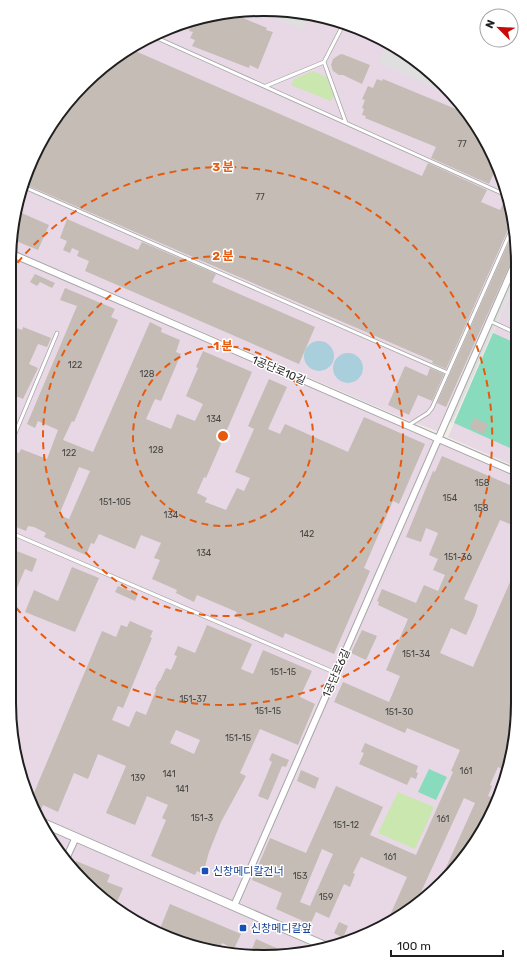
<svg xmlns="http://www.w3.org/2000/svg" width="527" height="966" font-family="Rubik,'Noto Sans KR',sans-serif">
  <rect width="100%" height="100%" fill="#efece6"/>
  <path fill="#e8d8e5" d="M297 11 345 28 404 53 443 83 475 122 504 181 516 231V255L437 431 410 421 10 249 22 182 43 136 109 61 198 18Z
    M10 253 517 473V719L505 784 484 830 431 894 361 938 280 956 197 948 122 914 61 857 22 784 9 702Z
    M516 280 517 467 448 437Z"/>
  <path fill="#c9e7ae" d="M313 71 326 77 334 95 331 101 291 85 294 79Z
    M398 792 434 807 415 849 378 833Z"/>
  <path fill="#88dbbc" d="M493 333 516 343 517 451 454 423Z
    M429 769 447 777 436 800 418 792Z"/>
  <path fill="#dfdfdf" d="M291 12 308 19 303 30 264 13Z
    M384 50 420 66 443 83 453 96 378 62Z
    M516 269V280L452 423 446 421Z
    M516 289V322L504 317Z"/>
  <path fill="#a8cfdb" d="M304 356a15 15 0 1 1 30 0a15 15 0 1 1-30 0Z
    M333 368a15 15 0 1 1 30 0a15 15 0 1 1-30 0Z"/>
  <path fill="#c4bcb5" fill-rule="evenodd" d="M236 15 267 28 266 30 273 32 258 69 250 65 249 68 192 46 195 40 190 38 193 32 189 31 193 20 197 22 198 18Z
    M133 50 422 176 428 163 487 190 481 202 500 210 503 204 510 208 514 221 511 223 446 369 432 363 433 361 22 183 43 136 109 61Z
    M342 54 370 65 362 84 343 75H339L333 71 331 65 333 59 339 55Z
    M377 79 382 81 383 79 468 114 475 122 497 166 489 184 431 158 436 147 365 118 366 116 362 115 364 109 362 108 365 100 362 99 368 86 373 88Z
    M17 211 49 225 38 250 11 239Z
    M67 219 138 250 142 242 216 274 212 282 315 327 299 364 85 271 89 261 77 256 79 251 72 248 70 253 63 250 67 241 60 238Z
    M515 228 516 251 446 407 437 403Z
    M35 274 55 283 52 288 40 282 37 286 30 282Z
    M65 288 115 309 111 317 118 320 74 422 72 421 63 440 93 452 150 322 162 328 161 332 180 340 176 352 181 354 161 401 155 399 146 419 171 429 177 414 195 421 203 404 186 396 198 368 196 367 203 351 252 372 206 478 204 477 197 493 207 498 205 502 226 510 237 488 244 491 250 478 235 472 254 429 248 426 269 379 287 387 268 429 280 434 285 424 348 452 364 417 425 444 399 504 393 501 364 568 370 571 334 654 285 633 283 638 235 616 237 612 197 595 194 602 176 593 177 590 152 579 160 560 154 558 161 543 141 535 135 549 99 534 94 544 91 543 86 555 44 537 46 533 34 527 28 526 26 531 9 524V457L12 450 19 453 21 449 47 459 58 430 38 421 35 428 27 424 77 306 60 300ZM79 467 90 471 69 519 59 515Z
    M9 325 22 330 23 327 51 338 47 347 38 344 29 364 38 368 23 399 9 393Z
    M405 366 427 376 430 368 444 374 432 401 418 395 409 415 388 405Z
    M474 418 488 424 484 434 470 428Z
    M442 456 517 488V527L500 520 464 599 478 605 475 615 466 635 451 628 440 653 473 667 517 566V719L507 771 498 767 490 785 492 786 488 796 491 797 489 802 495 805 484 830 441 882 440 881 475 803 464 798 416 903 387 922 407 877 361 857 353 873 355 874 350 887 344 884 329 918 316 912 310 925 303 922V921L276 909 282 893 252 880 270 838 306 853 336 786 383 807 370 835 416 855 453 772 451 771 460 750 407 728 405 733 334 702 343 682 389 702 400 676 386 670 408 619 378 605 379 602 377 601 382 589 416 603 424 585 438 591 445 575 433 570 438 559 429 555 438 533 426 528 421 542 406 537 433 471 435 472ZM322 849 333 854 310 906 300 902Z
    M9 548 37 559 32 572 25 569 14 595 9 593Z
    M72 567 99 578 75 632 25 612 34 590 58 601Z
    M118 586 138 594 135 601 115 592Z
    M130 621 153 631 150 637 152 638 123 708 118 706 112 720 129 727 136 711 146 715 156 690 155 689 159 681H160L166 668 171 670 177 656 174 655 178 646 195 653 207 625 252 644 241 669 253 674 263 650 312 671 300 697 315 704 298 745 260 729 240 773 246 776 221 822 209 852 203 874 197 871 195 875 151 856 166 820 162 818 168 805 147 796 135 825 106 813 126 766 98 754 88 779 74 773 58 812 43 805 41 809 34 806 31 800 102 631 116 637 121 625 127 627ZM176 730 200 740 194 754 170 743Z
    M362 630 377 636 366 660 351 653Z
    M365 743 418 766 416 772 418 773 416 779 411 777 407 785 359 764 364 753 361 752Z
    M272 753 289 760 286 767 282 766 268 800 258 796 272 762 269 760Z
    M301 770 319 778 315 789 297 781Z
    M76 861 110 875 107 882 123 888 115 907 73 868Z
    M170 904 241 934 234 949 222 943 219 950 197 948 159 931Z
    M339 922 348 926 343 938 334 933Z
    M256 939 290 954 280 956 250 954Z"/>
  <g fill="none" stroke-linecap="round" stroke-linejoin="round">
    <g stroke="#a6a6a6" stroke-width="4.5">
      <path id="service" d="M157 38 508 196
        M324 62 346 123
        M266 86 324 62 342 27
        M22 186 448 373
        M490 321 516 333
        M409 425 428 413 432 408 514 224
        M9 448 57 333
        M9 532 336 673"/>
    </g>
    <g stroke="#a6a6a6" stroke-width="8">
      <path id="minor" d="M10 253 517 473
        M65 861 76 837
        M234 906 516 261"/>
    </g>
    <g stroke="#a6a6a6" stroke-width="10">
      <path id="tertiary" d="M43 823 325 946"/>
    </g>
    <g stroke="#65720a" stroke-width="10">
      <path id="secondary" d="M388 42 392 44"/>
    </g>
    <use href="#service" stroke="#fff" stroke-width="3"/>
    <use href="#minor" stroke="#fff" stroke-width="6"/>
    <use href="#tertiary" stroke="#fff" stroke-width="8"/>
    <use href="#secondary" stroke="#f3f7bd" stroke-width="9"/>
  </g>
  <g fill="none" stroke="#e8590c" stroke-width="2" stroke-dasharray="7 5">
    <circle cx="223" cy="436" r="90"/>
    <circle cx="223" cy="436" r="180"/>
    <path d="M10 272A269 269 0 1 1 10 600"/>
  </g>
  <g fill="#1a4fb4" stroke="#fff" stroke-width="1.5">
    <rect x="201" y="867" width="8" height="8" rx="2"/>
    <rect x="239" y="924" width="8" height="8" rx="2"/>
  </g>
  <g text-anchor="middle" stroke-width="3" stroke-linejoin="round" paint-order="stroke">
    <g font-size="9" fill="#484644">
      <text x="462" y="147">77</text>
      <text x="260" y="200">77</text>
      <text x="75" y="368">122</text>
      <text x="147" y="377">128</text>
      <text x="214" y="422">134</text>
      <text x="156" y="453">128</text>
      <text x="69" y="456">122</text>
      <text x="482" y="486">158</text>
      <text x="450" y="501">154</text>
      <text x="115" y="505">151-105</text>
      <text x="481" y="511">158</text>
      <text x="171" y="518">134</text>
      <text x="307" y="537">142</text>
      <text x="204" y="556">134</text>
      <text x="458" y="560">151-36</text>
      <text x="416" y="657">151-34</text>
      <text x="283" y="675">151-15</text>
      <text x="193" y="702">151-37</text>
      <text x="268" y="714">151-15</text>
      <text x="399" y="715">151-30</text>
      <text x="238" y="741">151-15</text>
      <text x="466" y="774">161</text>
      <text x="169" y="777">141</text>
      <text x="138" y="781">139</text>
      <text x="182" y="792">141</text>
      <text x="202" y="821">151-3</text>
      <text x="443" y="822">161</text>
      <text x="346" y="828">151-12</text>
      <text x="390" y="860">161</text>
      <text x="300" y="879">153</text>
      <text x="326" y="900">159</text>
    </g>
    <g font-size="11" fill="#1f1f1f" stroke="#fff">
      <text transform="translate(279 370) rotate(23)" y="4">1공단로10길</text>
      <text transform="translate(336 673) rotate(-66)" y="4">1공단로6길</text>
    </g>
    <g font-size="11" fill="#164399" stroke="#fff" text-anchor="start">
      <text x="213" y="875">신창메디칼건너</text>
      <text x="251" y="932">신창메디칼앞</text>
    </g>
  </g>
  <path d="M0 0H527V966H0ZM263 16H264A247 247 0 0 1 511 263V703A247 247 0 0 1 264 950H263A247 247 0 0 1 16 703V263A247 247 0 0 1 263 16Z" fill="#fff" fill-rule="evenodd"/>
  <path fill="none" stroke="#1f1f1f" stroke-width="2" d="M263 16H264A247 247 0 0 1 511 263V703A247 247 0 0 1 264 950H263A247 247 0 0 1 16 703V263A247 247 0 0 1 263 16Z"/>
  <circle cx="223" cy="436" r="6" fill="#e8590c" stroke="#fff" stroke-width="2"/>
  <g font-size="12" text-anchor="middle" font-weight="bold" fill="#e8590c" stroke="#fff" stroke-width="3" stroke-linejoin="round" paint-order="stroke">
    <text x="223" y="171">3 분</text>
    <text x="223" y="260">2 분</text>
    <text x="223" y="350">1 분</text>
  </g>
  <g transform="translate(499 28) rotate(294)"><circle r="19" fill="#ffffff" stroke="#a5a5a5"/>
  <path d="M0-3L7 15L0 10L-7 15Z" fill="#c50c09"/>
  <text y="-6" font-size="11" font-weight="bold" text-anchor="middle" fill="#1f1f1f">N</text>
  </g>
  <path d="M391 950v6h112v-6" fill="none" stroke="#1f1f1f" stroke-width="2"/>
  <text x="397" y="950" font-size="12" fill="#1f1f1f" stroke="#ffffff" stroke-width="3" paint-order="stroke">100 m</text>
</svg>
